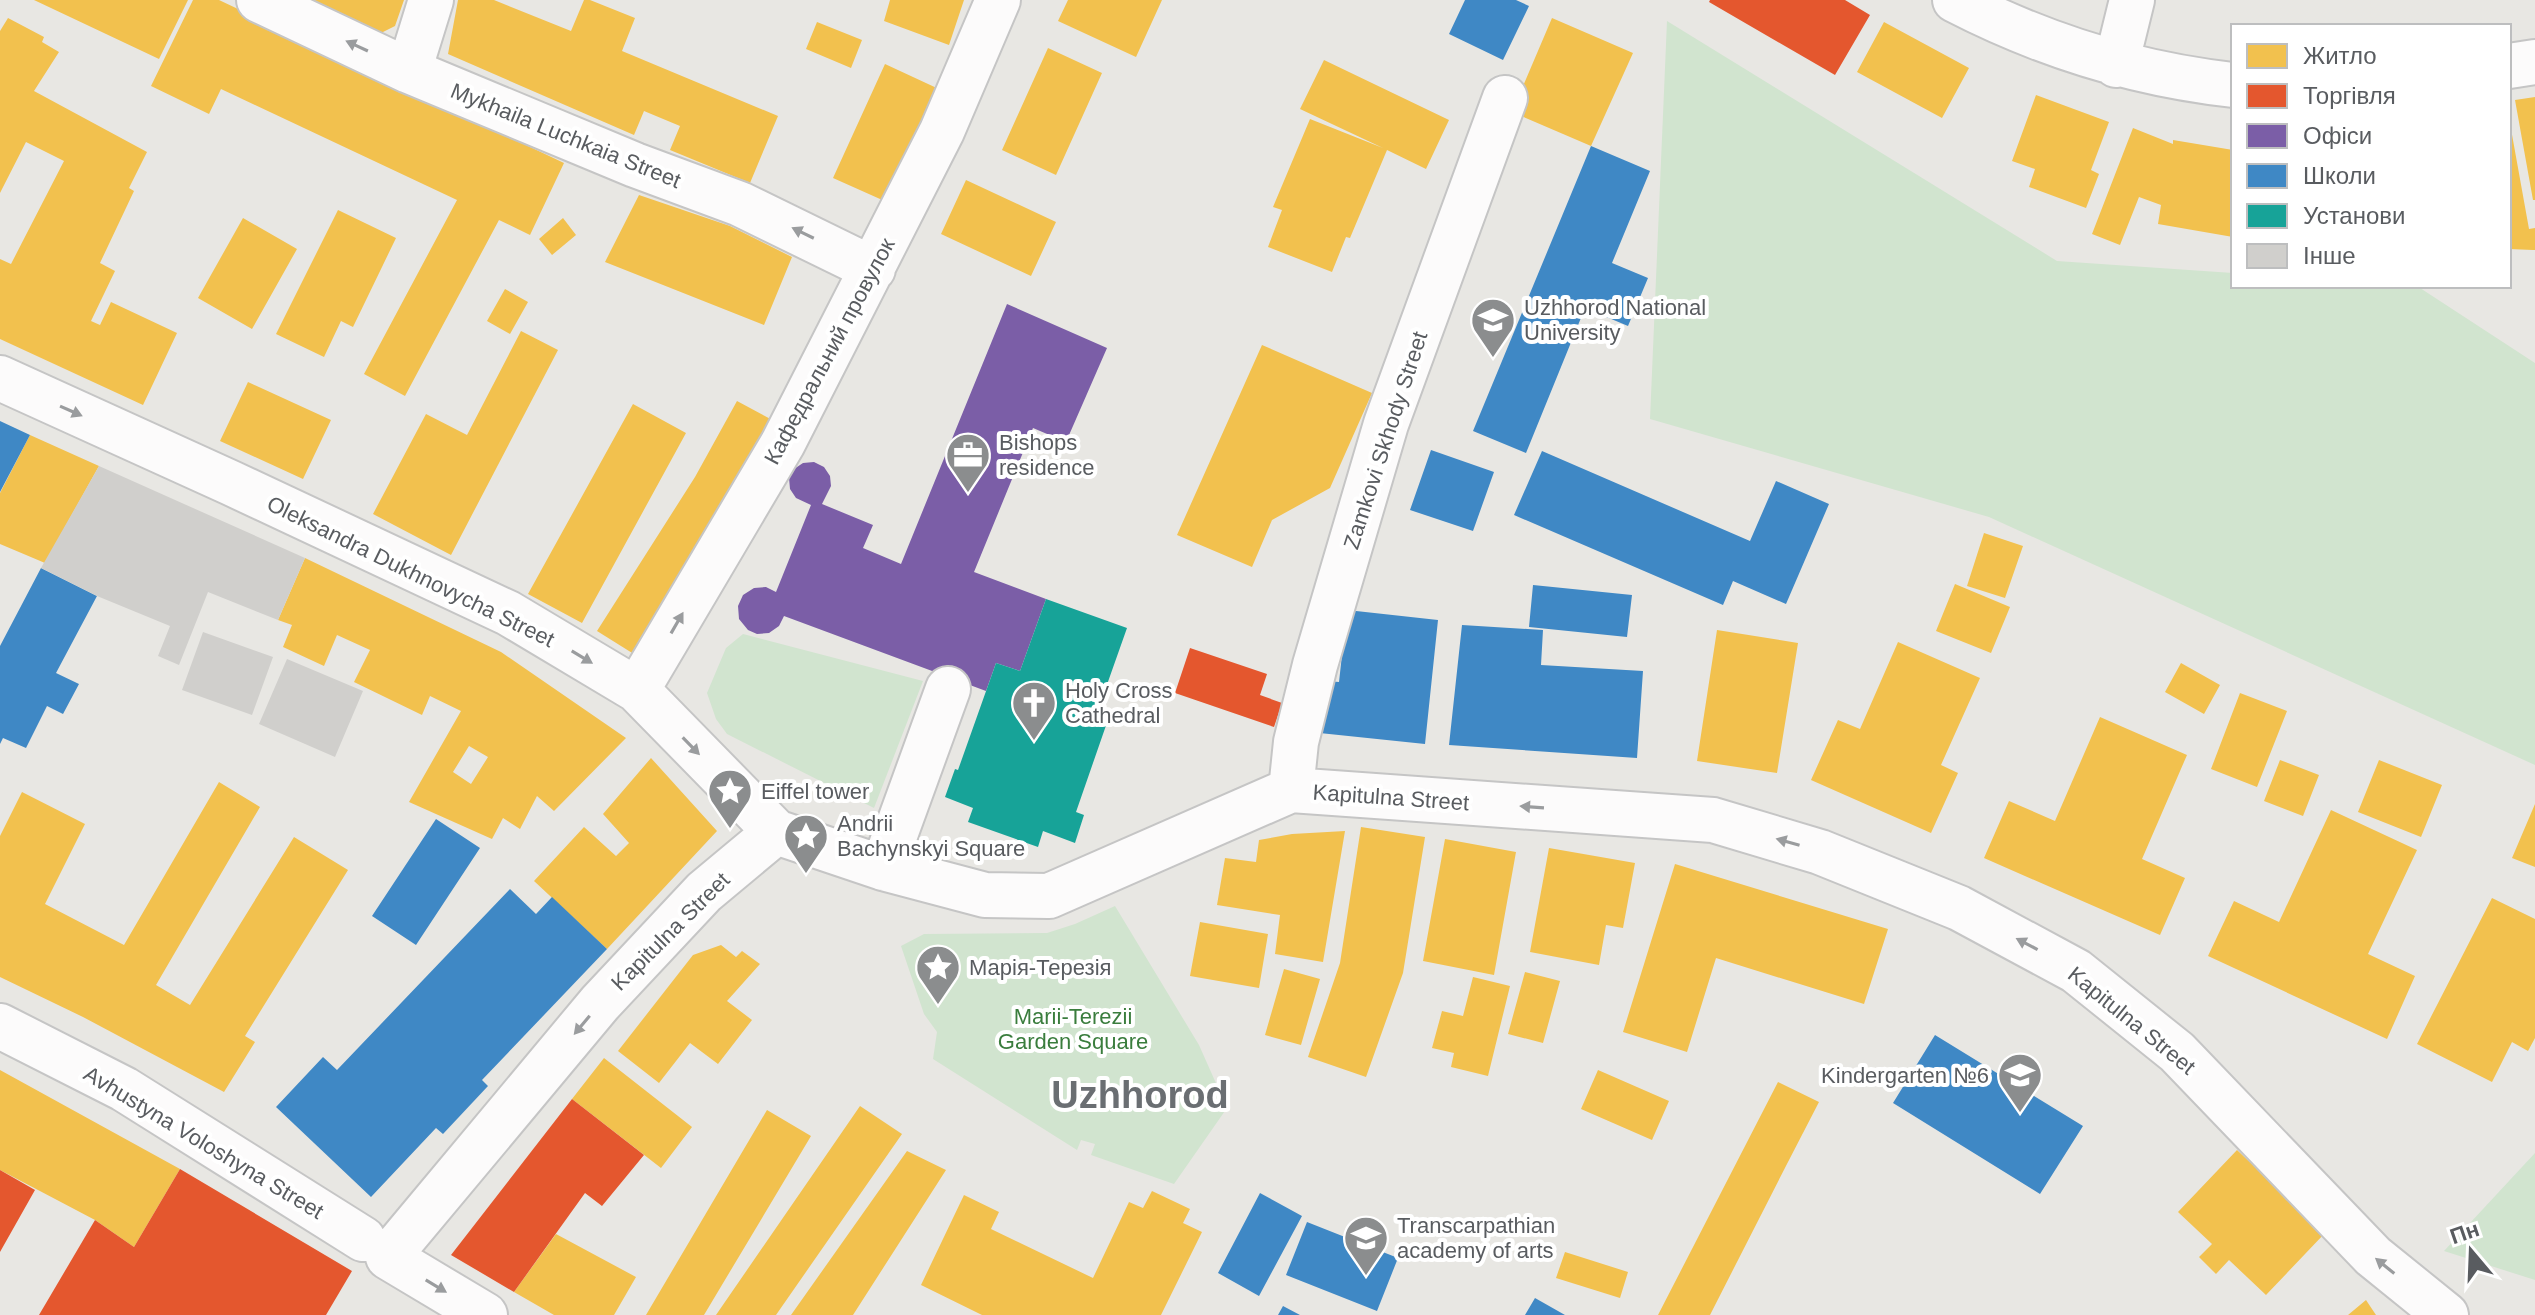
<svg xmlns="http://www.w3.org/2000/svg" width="2535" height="1315" font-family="Helvetica,sans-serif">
  <rect width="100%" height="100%" fill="#e8e7e3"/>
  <path fill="#d1e4cf" d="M1667 21 2057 261 2233 273V286H2417L2535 363V765L1989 517 1650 419Z
    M743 634 923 681 874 808 727 734 716 719 707 693 726 648Z
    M1115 906 1199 1045 1227 1108 1174 1184 1091 1155 1095 1144 1081 1140 1077 1150 933 1059 937 1032 924 1014 901 946 924 934 1047 933 1075 924Z
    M2535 1153V1280L2444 1251Z"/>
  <path fill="#f2c14e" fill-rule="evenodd" d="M34 0H188L159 59Z
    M193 0H219L564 163 530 235 499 220 405 396 364 374 457 200 221 89 209 114 151 86Z
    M306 0H404L395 26 379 34Z
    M458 0H494L571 31 584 0H590L635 18 622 51 778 116 750 183 670 150 680 126 644 111 634 135 448 54Z
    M890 0H964L949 45 884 21Z
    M1068 0H1162L1136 57 1058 21Z
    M8 18 44 37 42 42 59 52 34 91 147 152 129 188 134 191 100 263 115 271 91 321 100 325 111 302 177 333 143 405 0 339V259L11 264 64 161 26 142 0 193V31Z
    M1552 18 1633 53 1591 146 1512 112Z
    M817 22 862 40 851 68 806 49Z
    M1884 22 1969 68 1942 118 1857 72Z
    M1048 48 1102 73 1056 175 1002 150Z
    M1324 60 1449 120 1426 169 1387 150 1350 238 1346 237 1332 272 1268 247 1282 210 1273 207 1310 119 1383 148 1300 109Z
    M885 64 941 90 889 203 833 178Z
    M2036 95 2109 122 2091 170 2099 174 2086 208 2029 187 2035 169 2012 161Z
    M2535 97V200H2533L2515 100Z
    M2133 128 2173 144V140L2233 150V237L2158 224 2161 205 2139 197 2120 245 2092 234Z
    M2511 129 2529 229 2535 228V250H2533L2509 249Z
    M966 180 1056 222 1031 276 941 234Z
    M639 195 730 226 792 257 764 325 605 262Z
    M338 210 396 238 353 327 341 321 324 357 276 334Z
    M243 218 297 249 252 329 198 298Z
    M563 218 576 235 552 255 539 239Z
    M505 289 528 302 510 334 487 321Z
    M521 331 558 350 451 555 373 514 426 414 467 435Z
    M1262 345 1372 393 1330 488 1272 520 1252 567 1177 535Z
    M248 382 331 420 303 479 220 441Z
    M737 401 778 423 637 656 597 631 695 477Z
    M633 404 686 433 582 623 528 594Z
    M30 435 99 466 45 563 0 544V493Z
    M1984 533 2023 546 2005 598 1967 586Z
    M305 558 501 652 626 738 554 811 537 796 520 829 503 818 492 839 409 802 461 711 430 696 422 715 354 682 370 650 337 635 324 666 283 647 292 625 278 620ZM469 746 488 757 471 784 453 772Z
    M1955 584 2010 607 1991 653 1936 631Z
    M1717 630 1798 643 1777 773 1697 761Z
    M1898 642 1980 678 1941 765 1958 773 1931 833 1811 780 1838 720 1860 729Z
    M2181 663 2220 685 2204 714 2165 692Z
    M2240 693 2287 711 2257 787 2211 769Z
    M2100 717 2187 755 2142 859 2185 878 2160 935 1984 858 2009 801 2055 821Z
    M651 758 717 831 607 949 534 881 584 827 616 856 629 843 603 814Z
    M2280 760 2319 775 2303 816 2264 801Z
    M2379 760 2442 785 2421 837 2358 812Z
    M219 782 260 807 156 985 190 1005 294 837 348 870 245 1036 255 1042 224 1092 83 1017 0 977V836L22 792 85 824 45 904 124 945Z
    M2535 804V867L2512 858Z
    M2331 810 2417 850 2368 954 2415 976 2387 1039 2208 956 2234 901 2279 922Z
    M1361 827 1425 837 1403 973 1366 1077 1308 1057 1340 963Z
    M1345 831 1323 962 1275 954 1280 915 1217 905 1225 858 1256 862 1259 840 1292 834Z
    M1445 839 1516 852 1494 975 1423 961Z
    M1549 848 1635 863 1623 928 1606 925 1599 965 1530 952Z
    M1675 864 1888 929 1864 1004 1716 958 1687 1052 1623 1032Z
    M2492 898 2535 919V1038L2528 1051 2512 1042 2492 1082 2417 1044Z
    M1200 922 1268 934 1259 988 1190 976Z
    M721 945 736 957 742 951 760 964 727 1001 752 1020 718 1064 690 1043 659 1083 618 1051 693 955Z
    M1284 969 1320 979 1301 1045 1265 1035Z
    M1525 972 1560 981 1543 1043 1508 1034Z
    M1473 977 1510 986 1488 1076 1451 1067 1454 1053 1432 1048 1442 1011 1463 1016Z
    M604 1058 692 1127 661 1168 572 1099Z
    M0 1070 180 1169 134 1247 95 1220 0 1170Z
    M1598 1070 1669 1101 1652 1140 1581 1109Z
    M1778 1082 1819 1102 1788 1162 1710 1315H1658Z
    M860 1106 902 1134 776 1315H716Z
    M767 1110 811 1136 704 1315H646Z
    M2237 1150 2325 1233 2266 1295 2229 1260 2216 1274 2199 1257 2212 1244 2178 1212Z
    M907 1151 946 1170 853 1315H791Z
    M1152 1191 1190 1209 1183 1223 1202 1232 1161 1315H982L921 1285 964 1195 999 1212 991 1229 1093 1278 1129 1202 1143 1208Z
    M556 1234 636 1277 614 1315H554L514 1292Z
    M1565 1252 1628 1272 1620 1298 1556 1278Z
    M2366 1300 2376 1315H2348Z"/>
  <path fill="#e4572e" d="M1710 0H1845L1870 15 1835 75 1709 2Z
    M1190 648 1267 674 1260 695 1282 703 1274 727 1175 693Z
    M572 1099 644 1155 602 1206 585 1193 514 1292 451 1255Z
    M180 1169 352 1271 326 1315H39L95 1220 134 1247Z
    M0 1170 35 1190 0 1252Z"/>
  <path fill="#7b5ea7" d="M1007 304 1107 348 1066 442 1033 428 974 572 1046 599 1020 671 996 663 986 691 784 616 779 626 769 633 757 634 748 630 739 619 738 606 743 595 754 588 766 587 776 592 811 505 796 498 790 489 789 478 794 469 803 463 814 462 824 467 830 476 831 486 822 504 873 525 863 548 901 564Z"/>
  <path fill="#3f88c5" d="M1465 0H1516L1529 6 1503 60 1449 34Z
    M1591 146 1650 171 1612 263 1648 278 1628 326 1585 308 1526 453 1473 431Z
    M0 421 30 435 0 492Z
    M1431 450 1494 472 1473 531 1410 510Z
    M1542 451 1750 541 1776 481 1829 504 1786 604 1733 581 1723 605 1514 515Z
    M41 568 97 596 56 673 79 684 63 714 47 706 26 748 3 738 0 744V646Z
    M1533 585 1632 595 1627 637 1529 627Z
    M1347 610 1438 620 1425 744 1310 732 1316 680 1339 682Z
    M1462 625 1543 630 1541 665 1643 671 1637 758 1449 745Z
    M436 819 480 848 416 945 372 916Z
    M510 889 536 914 552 897 607 949 482 1080 488 1086 443 1134 436 1128 371 1197 276 1107 323 1057 337 1070Z
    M1935 1035 2083 1126 2040 1194 1893 1103Z
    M1260 1193 1302 1216 1259 1296 1218 1273Z
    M1307 1222 1398 1258 1377 1311 1286 1275Z
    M1535 1298 1565 1315H1525Z
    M1283 1306 1300 1315H1278Z"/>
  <path fill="#17a398" d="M1046 599 1127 628 1098 710 1110 714 1076 812 1084 815 1075 843 1043 831 1038 847 968 822 973 808 945 797 955 769 958 770 996 663 1020 671Z"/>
  <path fill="#d0cfcc" d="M99 466 305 558 278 620 208 592 179 665 158 656 170 626 97 596 41 568Z
    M203 632 273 657 252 715 182 690Z
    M287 659 363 691 335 757 259 724Z"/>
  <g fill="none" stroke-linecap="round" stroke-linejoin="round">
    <g stroke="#c5c5c5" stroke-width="48">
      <path id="minor" d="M259 0 409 71 635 165 740 204 873 269
        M1955 0C2044 46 2134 74 2233 85
        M2116 65 2132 0
        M2509 66 2535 62
        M409 71 431 0
        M0 378 231 483 508 613 637 690 776 832 883 868 985 895 1049 896 1291 790 1713 820 1820 852 1959 908 2076 971 2177 1052 2373 1256 2446 1315
        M637 690 783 443 942 131 998 0
        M1291 790 1296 742 1315 665 1386 424 1505 98
        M883 868 948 689
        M0 1026 124 1089 363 1239
        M485 1315 388 1257 600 1003 704 892 776 832"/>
    </g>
    <use href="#minor" stroke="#fcfbfb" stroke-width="44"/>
  </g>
  <defs><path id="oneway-solid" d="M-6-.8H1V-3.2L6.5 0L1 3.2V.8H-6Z" transform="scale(2)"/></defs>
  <g fill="#9a9c9e">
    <use href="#oneway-solid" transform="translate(357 46) rotate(-155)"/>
    <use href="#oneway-solid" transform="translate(803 233) rotate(-154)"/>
    <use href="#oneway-solid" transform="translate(71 411) rotate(24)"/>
    <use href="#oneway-solid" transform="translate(677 623) rotate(-60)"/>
    <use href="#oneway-solid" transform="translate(582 657) rotate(31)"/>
    <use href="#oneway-solid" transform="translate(691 746) rotate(46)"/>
    <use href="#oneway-solid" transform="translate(1532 807) rotate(-176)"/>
    <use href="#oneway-solid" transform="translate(1788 842) rotate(-164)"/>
    <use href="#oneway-solid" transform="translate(2027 944) rotate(-152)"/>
    <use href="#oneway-solid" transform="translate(582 1025) rotate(130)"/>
    <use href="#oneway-solid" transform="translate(2385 1266) rotate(-141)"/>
    <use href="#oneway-solid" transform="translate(436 1286) rotate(31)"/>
  </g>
  <defs>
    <g id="university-pin" transform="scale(2.3)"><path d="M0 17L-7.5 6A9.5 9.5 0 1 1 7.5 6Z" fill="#8b8d8e" stroke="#fff"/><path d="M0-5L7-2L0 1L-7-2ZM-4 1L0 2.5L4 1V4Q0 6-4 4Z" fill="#fff"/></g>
    <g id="office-pin" transform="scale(2.3)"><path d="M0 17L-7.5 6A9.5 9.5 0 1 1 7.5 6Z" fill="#8b8d8e" stroke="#fff"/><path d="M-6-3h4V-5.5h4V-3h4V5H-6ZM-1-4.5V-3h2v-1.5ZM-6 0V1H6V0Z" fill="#fff"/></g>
    <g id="church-pin" transform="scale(2.3)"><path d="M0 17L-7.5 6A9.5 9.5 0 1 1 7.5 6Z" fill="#8b8d8e" stroke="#fff"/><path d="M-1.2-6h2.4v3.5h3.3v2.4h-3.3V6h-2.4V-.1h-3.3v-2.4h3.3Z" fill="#fff"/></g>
    <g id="sight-pin" transform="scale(2.3)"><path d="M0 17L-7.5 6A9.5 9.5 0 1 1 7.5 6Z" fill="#8b8d8e" stroke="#fff"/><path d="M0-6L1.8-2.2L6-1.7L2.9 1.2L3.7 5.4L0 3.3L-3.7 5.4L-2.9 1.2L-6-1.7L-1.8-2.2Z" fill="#fff"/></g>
    <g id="school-pin" transform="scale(2.3)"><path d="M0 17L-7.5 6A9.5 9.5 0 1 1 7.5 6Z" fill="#8b8d8e" stroke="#fff"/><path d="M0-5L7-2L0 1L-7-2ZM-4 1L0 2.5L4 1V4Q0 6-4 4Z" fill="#fff"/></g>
  </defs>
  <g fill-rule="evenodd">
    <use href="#university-pin" x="1493" y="320"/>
    <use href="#office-pin" x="968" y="455"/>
    <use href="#church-pin" x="1034" y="703"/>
    <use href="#sight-pin" x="730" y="791"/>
    <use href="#sight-pin" x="806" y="836"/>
    <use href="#sight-pin" x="938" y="967"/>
    <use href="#school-pin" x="2020" y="1075"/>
    <use href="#university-pin" x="1366" y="1238"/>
  </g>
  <g text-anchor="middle" stroke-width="8" stroke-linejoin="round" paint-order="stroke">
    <g font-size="22" fill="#595c60" stroke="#fff">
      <text transform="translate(566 135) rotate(22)" y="8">Mykhaila Luchkaia Street</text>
      <text transform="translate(829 351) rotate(-62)" y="8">Кафедральний провулок</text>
      <text transform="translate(1385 440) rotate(-72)" y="8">Zamkovi Skhody Street</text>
      <text transform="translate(411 571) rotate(26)" y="8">Oleksandra Dukhnovycha Street</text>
      <text transform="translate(1391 797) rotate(4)" y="8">Kapitulna Street</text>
      <text transform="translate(670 931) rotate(-45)" y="8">Kapitulna Street</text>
      <text transform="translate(2132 1020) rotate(39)" y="8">Kapitulna Street</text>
      <text transform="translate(204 1142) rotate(31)" y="8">Avhustyna Voloshyna Street</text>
    </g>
    <g font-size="22" fill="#595c60" stroke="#fff" text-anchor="start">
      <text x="1524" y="315">Uzhhorod National<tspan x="1524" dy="25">University</tspan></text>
      <text x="999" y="450">Bishops<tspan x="999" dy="25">residence</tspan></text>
      <text x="1065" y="698">Holy Cross<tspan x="1065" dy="25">Cathedral</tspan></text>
      <text x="761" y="799">Eiffel tower</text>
      <text x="837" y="831">Andrii<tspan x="837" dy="25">Bachynskyi Square</tspan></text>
      <text x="969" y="975">Марія-Терезія</text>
      <text x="1989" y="1083" text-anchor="end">Kindergarten №6</text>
      <text x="1397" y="1233">Transcarpathian<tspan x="1397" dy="25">academy of arts</tspan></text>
    </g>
    <g font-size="22" fill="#3a7d3d" stroke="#fff">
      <text x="1073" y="1024">Marii-Terezii<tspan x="1073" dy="25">Garden Square</tspan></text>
    </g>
    <g font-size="38" font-weight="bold" fill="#6a6e72" stroke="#fff">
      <text x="1140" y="1108">Uzhhorod</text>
    </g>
  </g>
  <rect x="2231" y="24" width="280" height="264" fill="#ffffff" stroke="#bdbebf" stroke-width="2"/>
  <rect x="2247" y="44" width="40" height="24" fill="#f2c14e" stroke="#bdbebf" stroke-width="2"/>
  <text x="2303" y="64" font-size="24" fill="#595c60">Житло</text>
  <rect x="2247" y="84" width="40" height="24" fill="#e4572e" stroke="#bdbebf" stroke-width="2"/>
  <text x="2303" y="104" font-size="24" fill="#595c60">Торгівля</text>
  <rect x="2247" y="124" width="40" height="24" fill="#7b5ea7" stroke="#bdbebf" stroke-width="2"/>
  <text x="2303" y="144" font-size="24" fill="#595c60">Офіси</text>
  <rect x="2247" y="164" width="40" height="24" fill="#3f88c5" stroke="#bdbebf" stroke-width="2"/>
  <text x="2303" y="184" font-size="24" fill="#595c60">Школи</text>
  <rect x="2247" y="204" width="40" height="24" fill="#17a398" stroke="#bdbebf" stroke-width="2"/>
  <text x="2303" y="224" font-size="24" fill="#595c60">Установи</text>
  <rect x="2247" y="244" width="40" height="24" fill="#d0cfcc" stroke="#bdbebf" stroke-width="2"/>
  <text x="2303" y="264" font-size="24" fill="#595c60">Інше</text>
  <g transform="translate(2471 1251) rotate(341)" stroke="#ffffff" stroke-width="6" paint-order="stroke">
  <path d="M0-6L14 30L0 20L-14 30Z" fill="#595c60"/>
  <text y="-12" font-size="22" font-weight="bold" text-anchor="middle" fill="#595c60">Пн</text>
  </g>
</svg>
